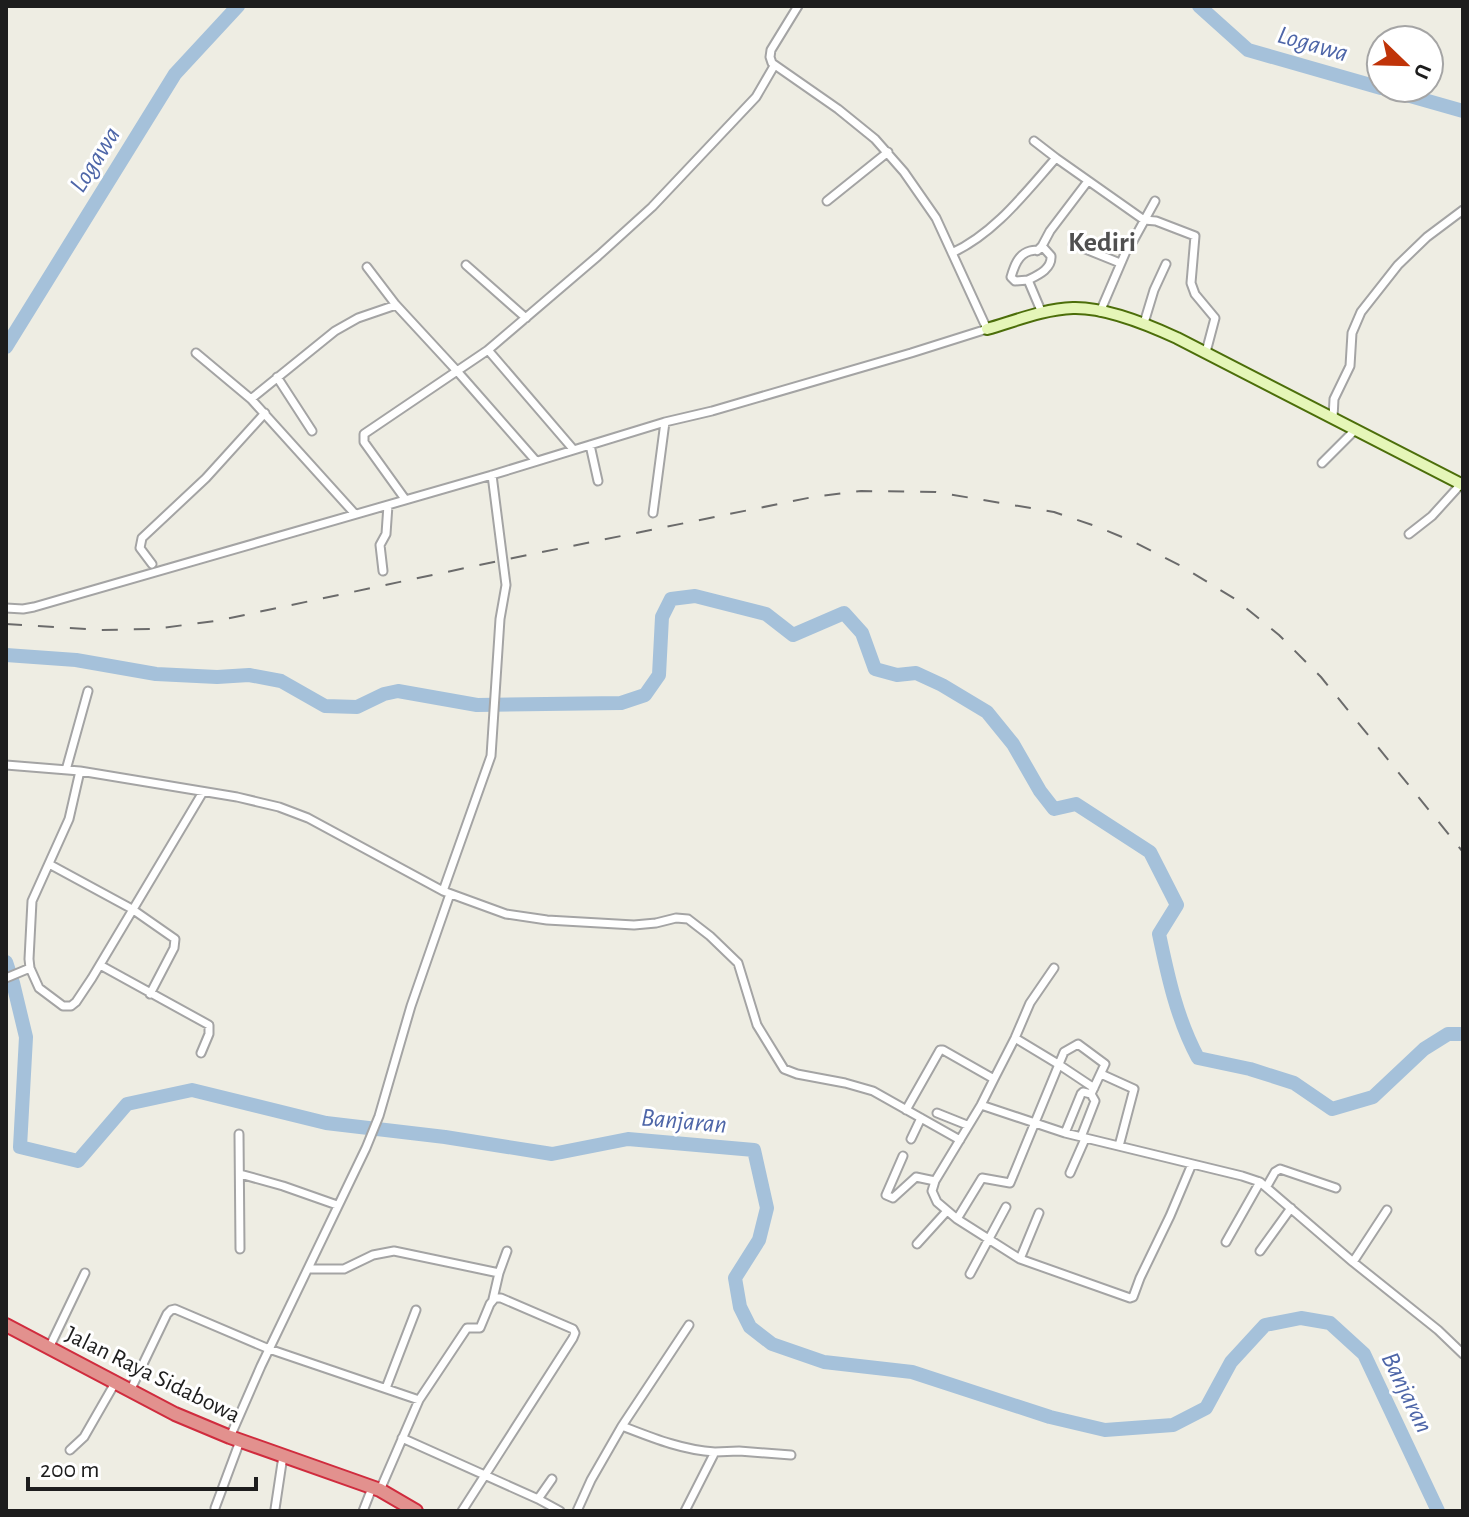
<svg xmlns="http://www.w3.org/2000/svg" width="1469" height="1517" font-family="'Alegreya Sans',sans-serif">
  <rect width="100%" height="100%" fill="#eeede3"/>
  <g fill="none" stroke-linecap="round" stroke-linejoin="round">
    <path stroke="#a5c1da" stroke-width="14" d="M1199 6 1248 50 1381 88
      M1382 88 1463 111
      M6 347 175 74 238 6
      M6 655 76 660 156 674 217 677 249 675 281 681 325 706 357 707 384 694 398 691 477 705 621 703 645 695 659 675 662 617 671 599 695 596 766 614 793 635 844 613 862 633 875 669 897 675 916 673 942 685 987 712 1013 744 1040 791 1054 809 1076 804 1150 852 1177 905 1159 934C1168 977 1177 1019 1198 1058L1250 1069 1294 1083 1332 1109 1373 1097 1424 1049 1448 1034H1463
      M6 962 13 983 26 1037 20 1147 78 1161 127 1104 192 1090 326 1123 445 1137 552 1154 628 1139 754 1150 767 1208 759 1240 735 1278 740 1307 750 1327 772 1344 824 1362 912 1372 1050 1417 1105 1430 1173 1425 1206 1408 1231 1362 1265 1325 1301 1318 1330 1323 1364 1354 1438 1511"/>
    <g stroke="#a4a4a4" stroke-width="11">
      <path id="street" d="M1034 141 1056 158
        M827 201 888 152
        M1073 244 1120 263
        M952 253C995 233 1025 193 1056 158L1144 220 1156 221 1195 236 1191 283 1195 294 1215 318 1206 352
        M466 265 526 318
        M367 267 396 305 457 371 364 434V442L405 499
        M1028 280 1015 281 1011 277C1014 267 1018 254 1030 251 1042 248 1033 255 1042 246
        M1100 312 1127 249 1133 241 1155 201
        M1042 313 1028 280C1038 275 1052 269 1051 256L1042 246 1050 231 1088 181
        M1144 323 1154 290 1166 264
        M488 350 573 449
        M196 353 251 399 355 514
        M277 377 312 431
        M251 399 335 331 358 318 396 305
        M1333 418 1334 399 1350 366 1352 333 1361 312 1398 265 1427 237 1463 210
        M590 445 598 481
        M536 461 457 371 488 350 598 256 652 207 756 97 774 66
        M1322 463 1356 429
        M653 513 665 422
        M1409 534 1432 516 1461 484
        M152 564 140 548 142 538 206 478 265 413
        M383 571 380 545 386 534 388 505
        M6 608 23 609 34 607 492 475 665 422 712 411 911 353 987 329 936 218 904 172 875 139 838 109 772 63 770 57 771 50 798 6
        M6 765 80 771
        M66 770 88 691
        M203 792 92 978 76 1002 71 1006H63L39 988 30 968 29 959 32 901 69 819 80 771 237 797 279 807 308 818 443 891 506 914 547 920 634 925 656 923 676 918 688 919 710 936 738 963 757 1025 784 1069 797 1074 845 1083 873 1091 960 1140
        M49 864 132 909 175 939 174 948 150 994
        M443 891 491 756 500 619 506 585 492 475
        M100 965 209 1025V1034L201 1053
        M6 978 30 968
        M1015 1038 1058 1064 1094 1088
        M1101 1074 1134 1089 1119 1146
        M994 1079 1015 1038 1030 1003 1054 968
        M981 1105 1065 1133 1242 1176 1260 1182 1353 1262 1438 1330 1463 1354
        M906 1110 940 1050H943L994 1079 981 1105 935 1181 932 1191 937 1202 957 1219 1020 1259 1130 1298 1133 1297 1140 1278 1170 1216 1192 1164
        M937 1113 967 1125
        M1065 1133 1081 1094 1083 1092 1091 1094
        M239 1134 240 1249
        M911 1139 921 1118
        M903 1156 886 1195 893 1198 916 1177 935 1181
        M1070 1173 1085 1139
        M240 1174 283 1186 337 1205
        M1267 1186 1275 1172 1280 1169 1336 1188
        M957 1219 982 1178 1010 1183 1064 1052 1078 1044 1105 1064 1091 1094 1095 1101 1081 1137
        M1226 1242 1260 1182
        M917 1244 947 1211
        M1260 1251 1291 1208
        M1020 1259 1039 1213
        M1353 1262 1387 1210
        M308 1269H344L373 1255 394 1251 499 1273
        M970 1274 1006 1207
        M493 1299 499 1273 507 1251
        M49 1348 85 1273
        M386 1388 416 1310
        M130 1391 167 1314 171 1310 175 1309 269 1349 419 1400 380 1490
        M419 1400 467 1328H480L490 1304 495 1298H501L573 1329 575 1333 573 1338 462 1511
        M622 1426 689 1325
        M230 1437 261 1366 366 1148 379 1116 411 1006 450 894
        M402 1438 538 1499 560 1511
        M70 1450 84 1437 115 1383
        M538 1499 552 1479
        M215 1508 240 1441
        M275 1509 283 1456
        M363 1511 372 1488
        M577 1511 591 1480 622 1426C653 1438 682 1450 715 1452
        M685 1511 715 1452 739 1451 791 1455"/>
    </g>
    <g stroke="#4c6e0a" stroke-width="14">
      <path id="secondary" d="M987 329C1015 321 1044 309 1073 308 1105 307 1149 325 1177 338L1463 485"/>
    </g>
    <g stroke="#d02c3e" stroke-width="16">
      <path id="highway" d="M6 1325 175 1414 230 1437 380 1490 416 1511"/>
    </g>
    <use href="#street" stroke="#fff" stroke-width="7"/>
    <use href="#secondary" stroke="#e5f6b8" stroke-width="10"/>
    <use href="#highway" stroke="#e2918e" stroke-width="12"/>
    <path stroke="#6b6b6b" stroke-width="2" stroke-dasharray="16 16" stroke-linecap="butt" d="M6 624 100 630 153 629 216 621 503 560 813 497 861 491 936 492 1054 512 1098 527 1134 542 1183 567 1235 599 1279 635 1321 677 1463 852"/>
  </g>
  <g text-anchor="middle" stroke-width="6" stroke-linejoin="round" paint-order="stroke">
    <g font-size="24" fill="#1d1d1d" stroke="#fff">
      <text transform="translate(153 1374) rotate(26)" y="8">Jalan Raya Sidabowa</text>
    </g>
    <g font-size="26" font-style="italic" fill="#4e66a8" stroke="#fff">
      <text transform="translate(1313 43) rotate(16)" y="9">Logawa</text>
      <text transform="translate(94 159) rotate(-58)" y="9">Logawa</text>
      <text transform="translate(684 1120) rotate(5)" y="9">Banjaran</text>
      <text transform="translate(1408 1392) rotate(64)" y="9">Banjaran</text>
    </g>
    <g font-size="28" font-weight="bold" fill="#505050" stroke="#fff">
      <text x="1102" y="251">Kediri</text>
    </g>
  </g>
  <rect width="1469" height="1517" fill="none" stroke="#1d1d1d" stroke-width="16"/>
  <g transform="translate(1405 64) rotate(113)"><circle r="38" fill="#ffffff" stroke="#a5a5a5" stroke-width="2"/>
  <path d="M0-6L14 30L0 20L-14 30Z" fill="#c03409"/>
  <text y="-12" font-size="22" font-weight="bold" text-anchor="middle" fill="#1d1d1d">U</text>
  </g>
  <path d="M28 1477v12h228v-12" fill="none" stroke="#1d1d1d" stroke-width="4"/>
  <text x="40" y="1477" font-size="24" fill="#1d1d1d" stroke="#ffffff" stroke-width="6" paint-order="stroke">200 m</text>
</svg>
